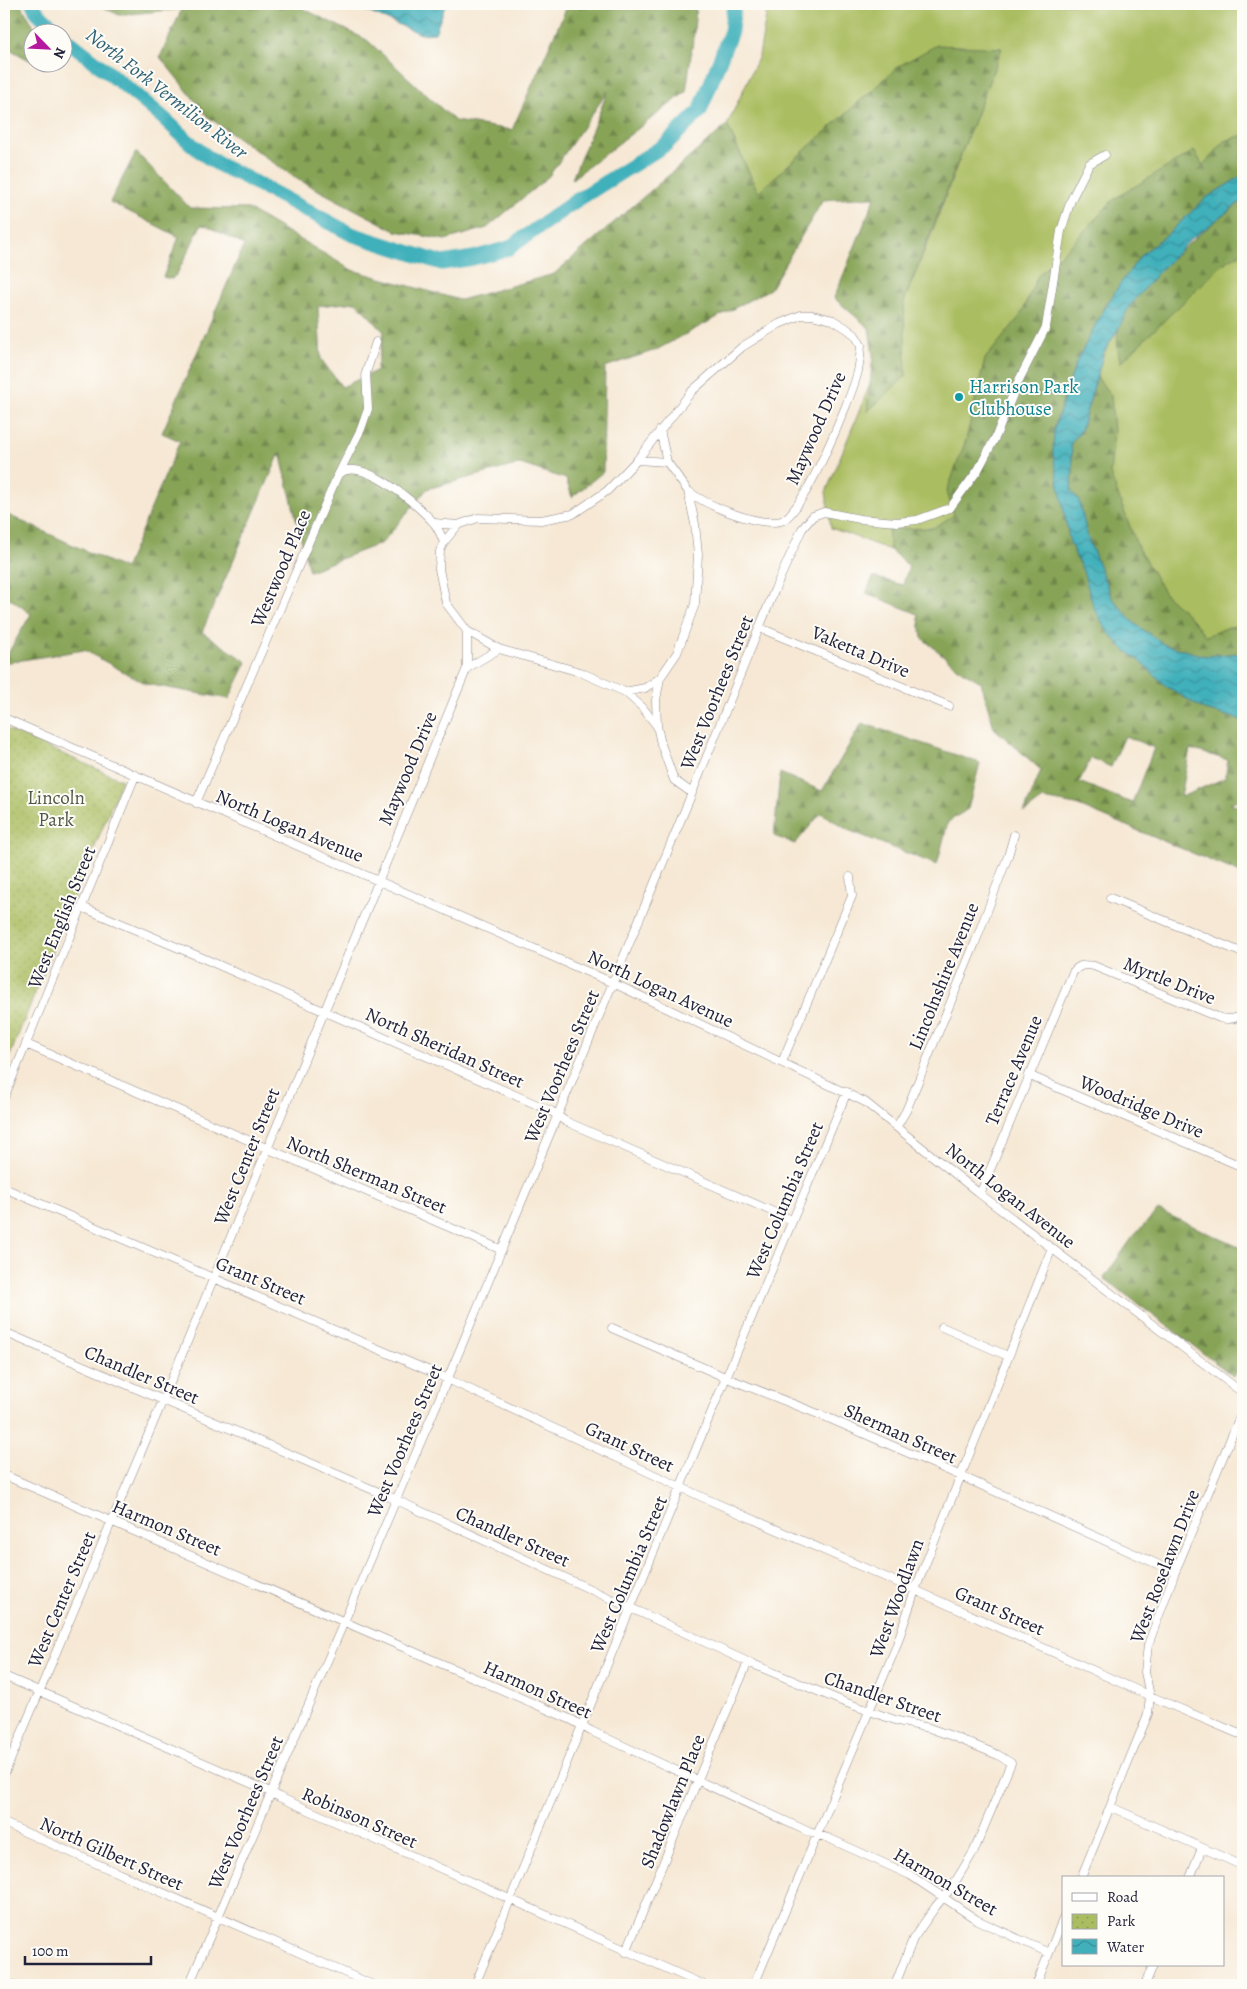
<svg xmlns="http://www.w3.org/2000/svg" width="1247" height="1989" font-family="Alegreya,serif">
  <defs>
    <pattern id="forest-firs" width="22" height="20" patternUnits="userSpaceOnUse" patternTransform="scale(1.25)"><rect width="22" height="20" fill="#87a457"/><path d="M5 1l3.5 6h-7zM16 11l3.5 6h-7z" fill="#6e8549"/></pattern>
    <pattern id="park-dots" width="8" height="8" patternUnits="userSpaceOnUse" patternTransform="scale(1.25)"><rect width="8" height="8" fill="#aabd61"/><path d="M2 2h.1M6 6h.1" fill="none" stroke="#92a255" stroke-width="1.8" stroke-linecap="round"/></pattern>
    <pattern id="water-waves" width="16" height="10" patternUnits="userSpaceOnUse" patternTransform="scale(1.25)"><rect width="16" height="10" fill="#41b0bb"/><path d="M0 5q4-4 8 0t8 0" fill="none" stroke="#368f99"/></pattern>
  </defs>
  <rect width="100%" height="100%" fill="#fdfcf7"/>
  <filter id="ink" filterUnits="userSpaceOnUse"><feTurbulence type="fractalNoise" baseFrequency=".02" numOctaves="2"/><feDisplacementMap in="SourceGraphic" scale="10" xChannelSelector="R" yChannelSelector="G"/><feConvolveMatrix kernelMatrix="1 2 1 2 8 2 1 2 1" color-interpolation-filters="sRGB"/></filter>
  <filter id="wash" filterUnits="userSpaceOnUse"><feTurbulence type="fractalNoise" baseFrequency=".0096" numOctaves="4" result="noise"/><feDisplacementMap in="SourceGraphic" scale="20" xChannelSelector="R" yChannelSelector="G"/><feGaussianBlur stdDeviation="1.12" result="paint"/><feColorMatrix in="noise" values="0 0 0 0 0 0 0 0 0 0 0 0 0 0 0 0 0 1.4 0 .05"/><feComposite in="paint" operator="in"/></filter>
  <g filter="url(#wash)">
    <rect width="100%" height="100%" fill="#f6e8d4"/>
    <path fill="#aabd61" stroke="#66704e" d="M768 4H1243V160L1186 192 972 518 890 550 831 528 826 492 931 235 977 112 758 192 727 125 759 56Z
      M1243 252V653L1165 645 1076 436 1097 377 1104 352 1117 331 1224 263Z"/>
    <path fill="url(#forest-firs)" stroke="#546349" fill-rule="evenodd" d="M4 4H20L38 32H32L31 61 4 46Z
      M96 4H294L367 40 455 121 512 130 568 4H696L694 33 686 92 572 179 608 91 549 176 487 228 445 240 396 231 297 179 208 117 160 57 182 9 119 15Z
      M937 45 1002 48 904 302 906 376 867 412 873 355 869 328 834 298 875 197 823 200 770 289 656 350 605 367 603 472 572 497 566 479 520 464 427 489 382 543 309 571 280 453 202 632 247 662 229 699 146 684 84 650 4 663V660L31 614 4 594V513L125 569 180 441 162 433 244 245 207 226 201 225 177 274 172 279 163 277 179 237 110 202 136 152 190 208 248 209 352 270 460 300 554 274 727 125 758 192 899 66ZM356 302 384 332 376 371 342 387 321 359 318 306Z
      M1243 135V175L1206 198 1168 234 1142 254 1120 284 1099 318 1076 363 1054 429 1070 543 1083 571 1124 649 1139 660 1166 686 1205 710 1243 720V798L1230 803 1243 808V874L1076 805 1043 799 1024 813 1041 770 994 728 981 682 962 671 922 638 918 614 866 593 873 577 903 585 909 566 890 550 888 529 933 528 954 515 947 491 966 440 985 359 1021 315 1038 275 1072 244 1114 199 1194 151 1203 165 1225 141ZM1125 736 1154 748 1132 803 1079 782 1091 758 1111 767ZM1190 749 1228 760 1225 778 1181 797Z
      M1243 201V252L1224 263 1120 363C1119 353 1116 342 1118 332 1122 296 1212 221 1243 201Z
      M1097 377 1111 396 1114 431 1110 474 1138 548 1165 594 1187 614 1206 636 1229 627 1243 626V653L1205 656 1165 645 1135 624 1112 598 1088 538 1079 500 1071 491 1073 471 1071 443 1081 430Z
      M862 723 980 763 968 809 948 822 937 865 848 830 821 813 795 844 774 836 780 773 822 791Z
      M1158 1210 1243 1249V1364L1233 1376 1104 1278 1132 1238Z"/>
    <path fill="url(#park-dots)" stroke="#66704e" d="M4 728 122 780 4 1070Z"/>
    <path fill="url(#water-waves)" stroke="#32697b" d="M349 4H446L435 33 421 34Z
      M1243 175V200L1190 240 1156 275 1129 307 1117 331 1104 352 1081 430 1071 443 1073 471 1071 491 1079 500 1088 538 1112 598 1135 624 1165 645 1205 656 1243 653V720L1205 710 1166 686 1139 660 1124 649 1107 631 1094 608 1083 571 1070 543 1053 454 1054 429 1076 363 1099 318 1120 284 1142 254 1168 234 1206 198Z"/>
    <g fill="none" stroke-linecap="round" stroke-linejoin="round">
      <path stroke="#41b0bb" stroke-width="15" d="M33 4 37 12 58 32
        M62 36C96 62 129 89 161 116 185 137 206 162 237 173L351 234 442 263 473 258 509 248 574 202 665 145 700 111 731 31 734 4"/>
    </g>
  </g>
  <g filter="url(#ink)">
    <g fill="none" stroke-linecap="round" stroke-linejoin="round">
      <g stroke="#8c8588" stroke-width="9">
        <path id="minor" d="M660 430 667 462 688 491 695 524 698 555 695 604 677 653 660 678 656 700 657 726 661 744 674 780 692 793
          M637 460 667 462
          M340 473C363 457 417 504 433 522 438 527 441 536 444 542
          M434 523 458 525
          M760 628 949 706
          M467 631 499 649
          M467 668 499 649 580 672 625 692 645 688 660 678
          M625 692 642 707 657 726
          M4 718 613 983 865 1102 980 1194 1243 1393
          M196 803 336 479 361 429 368 409 366 373 376 342
          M1110 898 1243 953
          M82 907 205 959 551 1111 565 1121 792 1220
          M26 1044 502 1250
          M782 1062 852 896 850 877
          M1028 1075 1243 1167
          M4 1098 135 776
          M897 1126 906 1111 975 943 1008 856 1014 835
          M4 1188 441 1376 702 1497 915 1590 1150 1696 1237 1733 1243 1734
          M980 1194 1073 972C1079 965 1084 964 1094 966L1220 1018C1228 1020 1237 1019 1243 1013
          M942 1327 1008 1356
          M612 1328 727 1378 826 1417 934 1464 1175 1572
          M4 1332 390 1497 748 1662 844 1702 898 1721 929 1728 952 1736 998 1755 1011 1763 974 1851 952 1887 936 1906 913 1939 895 1985
          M4 1475 572 1720 591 1731 809 1832 828 1838 910 1875 977 1920 1049 1953
          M4 1676 264 1789 279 1797 704 1985
          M4 1775 163 1400 467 668V631L446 603 439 569 440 551 444 542 458 525 478 518 541 520 573 514 607 491 637 460 692 391 742 347 779 324 801 315H812L833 320 846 328 855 335 861 345C860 355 860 365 857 375 850 400 803 515 781 521 758 527 706 505 688 491
          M1111 1807 1243 1866
          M4 1823 373 1985
          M1081 1878 1148 1714 1150 1696 1145 1672 1148 1645 1175 1572 1243 1409
          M1190 1878 1202 1848
          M626 1952C667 1855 706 1758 748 1662
          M4 1981 13 1985
          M189 1985 451 1371 692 793 775 589 802 529 813 516 824 512 860 519 897 522 917 520 950 508 978 470 996 436 1018 382 1046 327 1061 231 1071 200 1089 164 1105 155
          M475 1985 703 1432 847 1092
          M754 1985 896 1647 915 1590 1052 1248
          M1036 1985 1063 1919
          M1145 1985 1153 1965"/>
      </g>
      <use href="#minor" stroke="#fff" stroke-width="8"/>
    </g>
  </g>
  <circle fill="#0f9aa8" stroke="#fdfcf7" stroke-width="2" cx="959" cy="397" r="5"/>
  <g text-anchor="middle" stroke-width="4" stroke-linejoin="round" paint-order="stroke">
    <g font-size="19" fill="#0d838f" stroke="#fdfcf7" text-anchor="start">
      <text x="969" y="393">Harrison Park<tspan x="969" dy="22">Clubhouse</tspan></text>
    </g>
    <g font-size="19" fill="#22223b" stroke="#fdfcf7">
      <text transform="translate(815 428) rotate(-66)" y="7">Maywood Drive</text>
      <text transform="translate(280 568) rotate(-67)" y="7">Westwood Place</text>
      <text transform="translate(861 651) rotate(23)" y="7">Vaketta Drive</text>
      <text transform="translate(716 692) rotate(-68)" y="7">West Voorhees Street</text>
      <text transform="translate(407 768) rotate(-67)" y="7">Maywood Drive</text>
      <text transform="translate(290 825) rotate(23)" y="7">North Logan Avenue</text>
      <text transform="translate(61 917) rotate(-68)" y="7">West English Street</text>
      <text transform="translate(943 976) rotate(-68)" y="7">Lincolnshire Avenue</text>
      <text transform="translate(1170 980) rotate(22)" y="7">Myrtle Drive</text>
      <text transform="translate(661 988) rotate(25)" y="7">North Logan Avenue</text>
      <text transform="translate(445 1047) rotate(24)" y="7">North Sheridan Street</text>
      <text transform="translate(561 1066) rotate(-67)" y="7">West Voorhees Street</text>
      <text transform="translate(1013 1070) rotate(-67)" y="7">Terrace Avenue</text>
      <text transform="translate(1142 1106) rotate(23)" y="7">Woodridge Drive</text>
      <text transform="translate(246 1156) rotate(-68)" y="7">West Center Street</text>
      <text transform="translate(367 1174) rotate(23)" y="7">North Sherman Street</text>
      <text transform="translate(1011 1195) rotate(38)" y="7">North Logan Avenue</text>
      <text transform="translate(784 1200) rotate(-67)" y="7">West Columbia Street</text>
      <text transform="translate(261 1280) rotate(23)" y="7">Grant Street</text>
      <text transform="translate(142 1374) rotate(23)" y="7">Chandler Street</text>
      <text transform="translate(901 1433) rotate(24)" y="7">Sherman Street</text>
      <text transform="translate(404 1440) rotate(-67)" y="7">West Voorhees Street</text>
      <text transform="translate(630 1446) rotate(25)" y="7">Grant Street</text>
      <text transform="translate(167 1527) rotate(23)" y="7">Harmon Street</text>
      <text transform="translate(513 1536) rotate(24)" y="7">Chandler Street</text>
      <text transform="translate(1164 1566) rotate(-69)" y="7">West Roselawn Drive</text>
      <text transform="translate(628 1574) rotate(-67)" y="7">West Columbia Street</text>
      <text transform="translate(896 1598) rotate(-70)" y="7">West Woodlawn</text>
      <text transform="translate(61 1599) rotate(-67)" y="7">West Center Street</text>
      <text transform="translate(1000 1610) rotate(24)" y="7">Grant Street</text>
      <text transform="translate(538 1689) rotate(24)" y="7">Harmon Street</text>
      <text transform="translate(883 1696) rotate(19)" y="7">Chandler Street</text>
      <text transform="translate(672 1801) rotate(-68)" y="7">Shadowlawn Place</text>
      <text transform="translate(245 1812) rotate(-67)" y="7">West Voorhees Street</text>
      <text transform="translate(360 1817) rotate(24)" y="7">Robinson Street</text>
      <text transform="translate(112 1853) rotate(24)" y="7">North Gilbert Street</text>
      <text transform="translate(946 1881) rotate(30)" y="7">Harmon Street</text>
    </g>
    <g font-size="19" fill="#525848" stroke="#fdfcf7">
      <text x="56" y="804">Lincoln<tspan x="56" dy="22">Park</tspan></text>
    </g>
    <g font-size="20" font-style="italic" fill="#306275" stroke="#fdfcf7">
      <text transform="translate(167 93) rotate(38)" y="7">North Fork Vermilion River</text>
    </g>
  </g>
  <rect width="1247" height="1989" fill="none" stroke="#fdfcf7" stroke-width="20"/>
  <rect x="1062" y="1876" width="162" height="90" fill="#fdfcf7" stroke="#a5a5ac"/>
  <rect x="1072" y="1893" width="25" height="8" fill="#ffffff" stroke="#a5a5ac"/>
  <text x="1107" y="1902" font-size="15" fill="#22223b">Road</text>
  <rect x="1072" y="1914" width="25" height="15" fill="url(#park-dots)" stroke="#a5a5ac"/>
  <text x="1107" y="1926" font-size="15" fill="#22223b">Park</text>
  <rect x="1072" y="1939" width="25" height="15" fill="url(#water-waves)" stroke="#a5a5ac"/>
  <text x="1107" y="1952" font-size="15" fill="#22223b">Water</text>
  <g transform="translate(48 48) rotate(114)"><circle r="24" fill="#fdfcf7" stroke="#a5a5ac"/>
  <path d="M0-4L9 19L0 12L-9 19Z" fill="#b5179e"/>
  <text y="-8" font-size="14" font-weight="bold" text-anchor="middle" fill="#22223b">N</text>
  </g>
  <path d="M25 1956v8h126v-8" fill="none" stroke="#22223b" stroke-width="2.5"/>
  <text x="32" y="1956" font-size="15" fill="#22223b" stroke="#fdfcf7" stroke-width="4" paint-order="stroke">100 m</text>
</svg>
